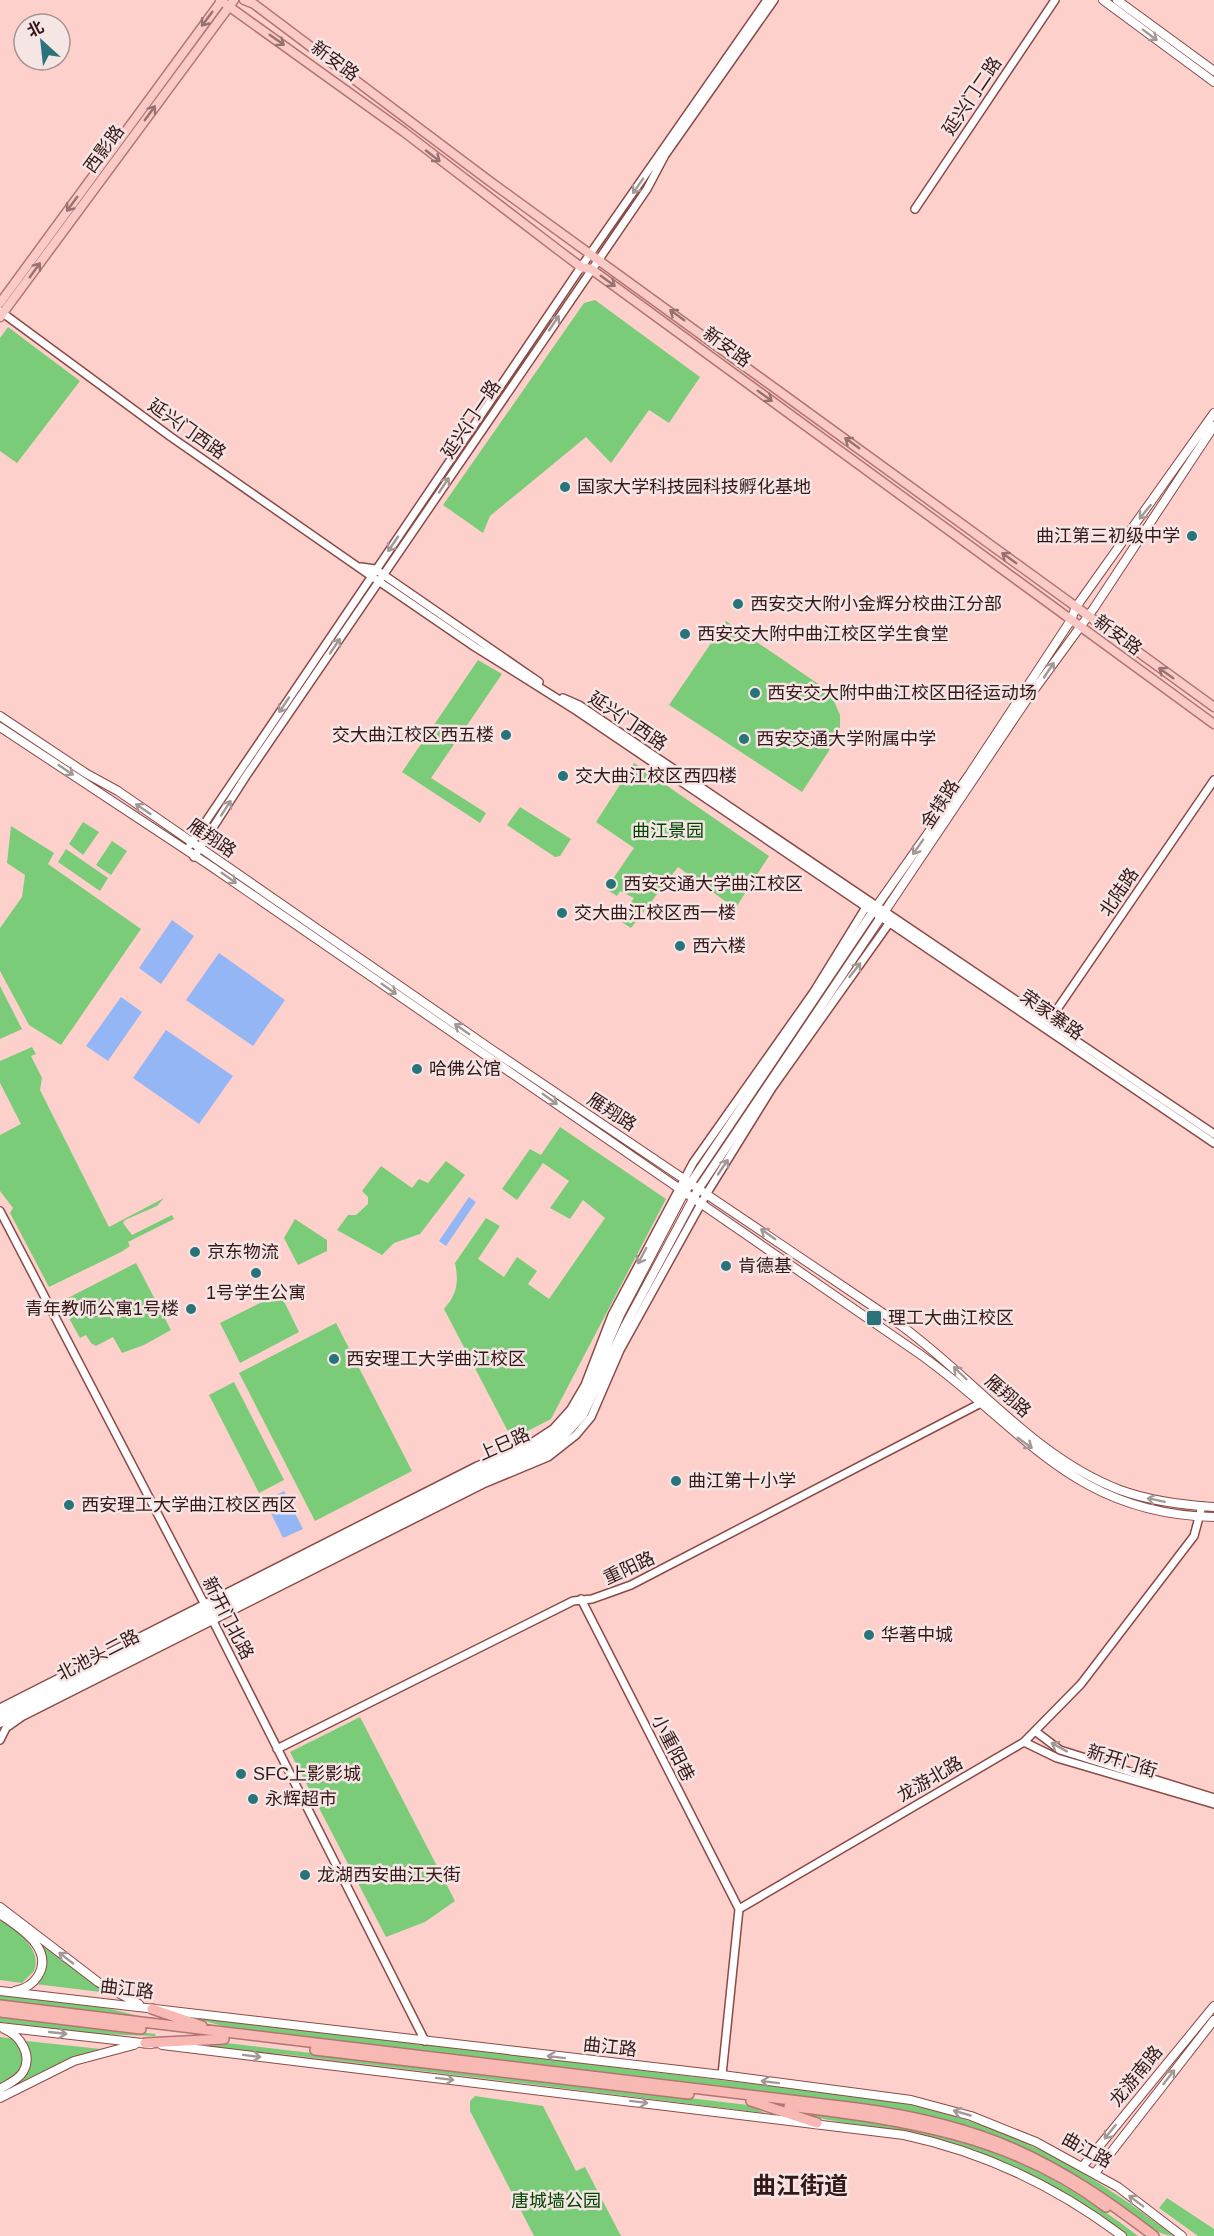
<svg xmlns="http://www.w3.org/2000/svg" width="1214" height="2236" font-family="Helvetica,'Noto Sans SC',sans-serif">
  <rect width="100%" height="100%" fill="#fdd0cc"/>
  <path fill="#7bcc79" d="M595 300 700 377 669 423 649 410 611 463 586 437 490 516 483 533 443 505 584 303Z
    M8 327 80 381 17 463 0 451V338Z
    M726 621 830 692 840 715V734L802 792 669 705Z
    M478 660 502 674 431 778 486 813 480 823 402 772Z
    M634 763 769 856 733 912 732 906 678 867 631 928 611 915 618 906 625 910 634 898 620 891 617 896 606 889 634 848 596 822Z
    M520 807 571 839 560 856 555 857 507 825Z
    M83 822 99 832 83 855 69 844Z
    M11 826 54 853 48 864 141 929 61 1045 29 1025 0 971V928L22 897 25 875 7 863Z
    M112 841 127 851 111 875 96 865Z
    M66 849 108 878 100 891 58 862Z
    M0 986 22 1029 0 1039Z
    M32 1047 36 1054 31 1056 42 1078 40 1090 109 1227 164 1198 157 1206 125 1220 123 1223 132 1235 172 1215 174 1219 128 1242 130 1246 121 1252 49 1287 10 1213 13 1208 0 1191V1135L21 1124 0 1083V1061Z
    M560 1127 666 1199 551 1419 512 1439 444 1309C457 1294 459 1283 455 1263L486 1218 500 1226 478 1259 504 1277 517 1257 537 1271 528 1284 549 1299 605 1218 583 1200 570 1219 550 1208 569 1181 543 1163 517 1200 502 1189 530 1149 541 1155Z
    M446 1161 465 1175 420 1234 394 1243 382 1255 337 1230 348 1215H356L368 1204V1197L362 1191 381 1166 412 1188 419 1179 428 1183Z
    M295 1219 327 1240V1251L298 1265 284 1238Z
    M136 1263 171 1330 144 1345 122 1353 113 1337 96 1346 91 1343 86 1335 80 1338 60 1302Z
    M280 1293 299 1332 240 1363 220 1323Z
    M336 1323 412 1471 315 1521 239 1373Z
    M234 1382 284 1480 259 1493 209 1395Z
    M360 1717 455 1901 425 1922 386 1937 290 1752Z
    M0 1919C16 1931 43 1948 34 1971L22 1983 0 1980Z
    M39 1943H41L109 1993 35 1984 40 1978Z
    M0 1995 106 2008 156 2020 0 2002Z
    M0 2016 156 2034 155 2036 97 2034 0 2022Z
    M186 2016 887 2100C1006 2123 1079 2164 1174 2236 1152 2236 1118 2202 1098 2189 1025 2141 945 2115 859 2103L234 2029Z
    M0 2037 16 2039 24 2059 16 2076 0 2087Z
    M26 2041 101 2049 77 2056 19 2085 31 2063Z
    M218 2042 748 2105 765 2113 282 2054 179 2045Z
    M475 2096 543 2106 576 2171 585 2167 621 2236H534L470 2111V2101Z
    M789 2109C823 2113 859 2115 893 2122 993 2145 1057 2174 1138 2236H1127C1063 2187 993 2151 914 2134 871 2124 831 2125 789 2109Z
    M1167 2198 1214 2229V2236H1198L1159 2208Z"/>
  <path fill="#95b6f5" d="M172 920 194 936 161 984 139 968Z
    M219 953 285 1000 253 1046 186 1000Z
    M121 997 142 1012 108 1061 86 1046Z
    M166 1030 233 1076 199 1124 133 1078Z
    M469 1197 476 1202 446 1246 439 1241Z
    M284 1491 303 1529 283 1538 265 1501Z"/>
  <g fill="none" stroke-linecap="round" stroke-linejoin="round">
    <g stroke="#8a4b48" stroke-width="10">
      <path id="tertiary" d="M915 209 1055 0
        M0 311 171 437 371 576 475 647 577 711 1214 1143
        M361 567 375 569 539 682
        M563 698 579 705 1214 1134
        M190 845 581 267 767 0
        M194 857 246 776 647 189 665 155 774 0
        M1049 1021 1214 780
        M0 1211 205 1605
        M581 1599 739 1909
        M211 1617 425 2041
        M0 1708 477 1466 530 1444 553 1429 571 1409 585 1385 612 1315 693 1163 813 993 866 907
        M1035 1731 1060 1750 1214 1798
        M0 1740 6 1728 23 1716 483 1484 548 1457 576 1435 591 1417 620 1350 707 1193 772 1088 890 922
        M1024 1742 1057 1758 1214 1804
        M277 1749 573 1601 592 1599 631 1585 983 1402
        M722 2075 739 1909 1024 1742 1081 1684 1194 1536 1202 1506"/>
    </g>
    <g stroke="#8a4b48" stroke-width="10">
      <path id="secondary" d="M1103 0 1214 82
        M1117 0 1214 71
        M0 716 87 774 118 791 491 1049 899 1324C973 1377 1033 1457 1120 1490 1150 1501 1182 1505 1214 1507
        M0 727 212 867 921 1355C1024 1429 1073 1514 1214 1517
        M0 1715 456 1483 534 1449 561 1430 580 1408 620 1315 684 1193 876 907 969 775 1071 620 1076 607 1214 413
        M0 1723 467 1485 544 1451 562 1438 583 1415 624 1328 699 1188 1026 701 1094 608 1214 426
        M0 1907 98 1982 139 2004
        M0 1914C18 1927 55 1948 38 1976 33 1984 24 1989 15 1991
        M0 1991 722 2075 911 2100 971 2116 1036 2142 1118 2187 1182 2236
        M0 2027 151 2044
        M162 2045 904 2135C984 2152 1057 2187 1122 2236
        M0 2089C8 2084 18 2080 23 2072 33 2055 20 2035 4 2029
        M0 2098 74 2061 134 2045
        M1083 2166 1214 2006
        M1095 2173 1214 2020"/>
    </g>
    <g stroke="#b37572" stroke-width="11">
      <path id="primary" d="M220 0 404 132 561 252 581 267 591 269 1214 724
        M244 0 254 4 488 180 1214 707
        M0 303 222 0
        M0 317 234 0"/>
    </g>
    <g stroke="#b37572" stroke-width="12">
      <path id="trunk" d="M0 2005 857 2108C985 2125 1053 2159 1154 2236
        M152 2009 202 2026
        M0 2012 141 2029
        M145 2043 224 2039
        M315 2050 689 2094
        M751 2101 817 2123
        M789 2106C902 2120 1012 2135 1106 2207"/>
    </g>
    <use href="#tertiary" stroke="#fff" stroke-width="7"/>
    <use href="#secondary" stroke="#fff" stroke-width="8"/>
    <use href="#primary" stroke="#facac7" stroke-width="8"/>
    <use href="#trunk" stroke="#f8b8b4" stroke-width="9"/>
  </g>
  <defs><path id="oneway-shaft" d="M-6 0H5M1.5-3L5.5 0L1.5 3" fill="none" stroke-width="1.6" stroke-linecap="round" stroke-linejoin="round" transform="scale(1.5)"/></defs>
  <g stroke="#977270">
    <use href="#oneway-shaft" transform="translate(207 19) rotate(127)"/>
    <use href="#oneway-shaft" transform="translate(277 40) rotate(35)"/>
    <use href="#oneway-shaft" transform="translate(150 113) rotate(-54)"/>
    <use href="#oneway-shaft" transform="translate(433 156) rotate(38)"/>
    <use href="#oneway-shaft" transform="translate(72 204) rotate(126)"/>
    <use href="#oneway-shaft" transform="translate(35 270) rotate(-54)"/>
    <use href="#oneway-shaft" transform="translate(608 281) rotate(36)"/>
    <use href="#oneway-shaft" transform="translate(677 315) rotate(-144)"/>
    <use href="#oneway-shaft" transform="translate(765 396) rotate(36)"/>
    <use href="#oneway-shaft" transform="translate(852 443) rotate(-144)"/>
    <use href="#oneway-shaft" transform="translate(1009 558) rotate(-144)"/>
    <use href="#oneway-shaft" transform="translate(1166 673) rotate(-145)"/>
  </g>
  <g stroke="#a49897">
    <use href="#oneway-shaft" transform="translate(1150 35) rotate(37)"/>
    <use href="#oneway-shaft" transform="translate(638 186) rotate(125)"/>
    <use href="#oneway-shaft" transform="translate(554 323) rotate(-56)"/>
    <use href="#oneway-shaft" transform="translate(444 485) rotate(-56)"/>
    <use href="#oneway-shaft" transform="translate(1145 512) rotate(129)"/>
    <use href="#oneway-shaft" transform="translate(393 544) rotate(124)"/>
    <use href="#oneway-shaft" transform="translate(335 646) rotate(-56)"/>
    <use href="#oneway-shaft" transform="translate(1049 670) rotate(-56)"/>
    <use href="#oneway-shaft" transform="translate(284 705) rotate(124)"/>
    <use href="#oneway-shaft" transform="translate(66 770) rotate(34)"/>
    <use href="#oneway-shaft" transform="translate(226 808) rotate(-57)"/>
    <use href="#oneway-shaft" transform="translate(143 809) rotate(-146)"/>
    <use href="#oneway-shaft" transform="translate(918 847) rotate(125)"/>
    <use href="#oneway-shaft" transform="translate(229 878) rotate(35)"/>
    <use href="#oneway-shaft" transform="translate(855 970) rotate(-52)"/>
    <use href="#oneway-shaft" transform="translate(389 989) rotate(35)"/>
    <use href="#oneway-shaft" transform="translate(462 1029) rotate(-145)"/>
    <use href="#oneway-shaft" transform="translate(550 1099) rotate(36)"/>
    <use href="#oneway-shaft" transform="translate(723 1167) rotate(-56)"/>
    <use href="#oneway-shaft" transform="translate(768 1234) rotate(-145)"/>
    <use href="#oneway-shaft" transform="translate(642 1256) rotate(118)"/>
    <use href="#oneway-shaft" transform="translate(960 1373) rotate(-136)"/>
    <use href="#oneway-shaft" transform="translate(1025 1443) rotate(36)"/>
    <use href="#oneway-shaft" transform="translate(1156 1500) rotate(-168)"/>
    <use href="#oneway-shaft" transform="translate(1059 1747) rotate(-151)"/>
    <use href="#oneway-shaft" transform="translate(66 1958) rotate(-142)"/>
    <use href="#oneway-shaft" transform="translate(58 2033) rotate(6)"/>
    <use href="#oneway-shaft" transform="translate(252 2056) rotate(7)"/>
    <use href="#oneway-shaft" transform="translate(556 2057) rotate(-173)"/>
    <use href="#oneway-shaft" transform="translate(1169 2077) rotate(-52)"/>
    <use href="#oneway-shaft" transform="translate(445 2079) rotate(7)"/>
    <use href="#oneway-shaft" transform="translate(770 2082) rotate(-173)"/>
    <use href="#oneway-shaft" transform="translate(639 2102) rotate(7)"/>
    <use href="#oneway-shaft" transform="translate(962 2113) rotate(-164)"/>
    <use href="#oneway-shaft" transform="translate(1110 2132) rotate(129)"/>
    <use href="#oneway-shaft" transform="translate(1136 2201) rotate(-143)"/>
  </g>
  <g fill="#29737a" stroke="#f5e5e4" stroke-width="2">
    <circle cx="565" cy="487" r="6"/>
    <circle cx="1192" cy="536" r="6"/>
    <circle cx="738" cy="604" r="6"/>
    <circle cx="685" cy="634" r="6"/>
    <circle cx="755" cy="693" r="6"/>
    <circle cx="506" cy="735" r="6"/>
    <circle cx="744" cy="739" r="6"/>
    <circle cx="563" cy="776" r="6"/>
    <circle cx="611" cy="884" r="6"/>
    <circle cx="562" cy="913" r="6"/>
    <circle cx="680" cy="946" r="6"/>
    <circle cx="417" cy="1069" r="6"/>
    <circle cx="195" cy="1252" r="6"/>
    <circle cx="726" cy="1266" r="6"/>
    <circle cx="256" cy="1273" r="6"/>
    <circle cx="191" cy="1309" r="6"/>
    <rect x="866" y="1310" width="16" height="16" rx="3"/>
    <circle cx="334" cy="1359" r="6"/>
    <circle cx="676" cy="1481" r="6"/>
    <circle cx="69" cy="1505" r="6"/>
    <circle cx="869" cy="1635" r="6"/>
    <circle cx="241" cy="1774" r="6"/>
    <circle cx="253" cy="1799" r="6"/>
    <circle cx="305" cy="1875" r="6"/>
  </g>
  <g text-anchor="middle" stroke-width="5" stroke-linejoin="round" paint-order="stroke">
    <g font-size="18" fill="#341918" stroke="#f5e5e4">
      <text transform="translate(335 61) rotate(36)" y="6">新安路</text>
      <text transform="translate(972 96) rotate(-56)" y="6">延兴门二路</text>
      <text transform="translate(104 149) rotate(-54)" y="6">西影路</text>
      <text transform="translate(727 347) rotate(36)" y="6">新安路</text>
      <text transform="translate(471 419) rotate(-56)" y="6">延兴门一路</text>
      <text transform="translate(187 429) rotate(35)" y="6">延兴门西路</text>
      <text transform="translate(1118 635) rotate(36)" y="6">新安路</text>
      <text transform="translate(628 721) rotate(34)" y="6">延兴门西路</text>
      <text transform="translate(940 804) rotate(-57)" y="6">金犊路</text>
      <text transform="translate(212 838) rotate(34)" y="6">雁翔路</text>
      <text transform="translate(1119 892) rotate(-56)" y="6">北陆路</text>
      <text transform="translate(1052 1015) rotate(35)" y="6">荣家寨路</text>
      <text transform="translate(612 1112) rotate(33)" y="6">雁翔路</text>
      <text transform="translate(1008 1396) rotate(41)" y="6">雁翔路</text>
      <text transform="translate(504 1444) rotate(-24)" y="6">上巳路</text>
      <text transform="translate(629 1568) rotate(-25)" y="6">重阳路</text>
      <text transform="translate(228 1618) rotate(63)" y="6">新开门北路</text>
      <text transform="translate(98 1655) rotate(-27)" y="6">北池头二路</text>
      <text transform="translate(673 1748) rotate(63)" y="6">小重阳巷</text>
      <text transform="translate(1122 1761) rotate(17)" y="6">新开门街</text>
      <text transform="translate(930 1779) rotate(-30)" y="6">龙游北路</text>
      <text transform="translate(127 1989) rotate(7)" y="6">曲江路</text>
      <text transform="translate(610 2047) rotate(6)" y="6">曲江路</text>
      <text transform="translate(1136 2076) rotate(-51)" y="6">龙游南路</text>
      <text transform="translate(1087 2150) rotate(29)" y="6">曲江路</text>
    </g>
    <g font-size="18" fill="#341918" stroke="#f5e5e4" text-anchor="start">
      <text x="577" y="493">国家大学科技园科技孵化基地</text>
      <text x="1180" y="542" text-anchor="end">曲江第三初级中学</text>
      <text x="750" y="610">西安交大附小金辉分校曲江分部</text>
      <text x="697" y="640">西安交大附中曲江校区学生食堂</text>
      <text x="767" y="699">西安交大附中曲江校区田径运动场</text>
      <text x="494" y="741" text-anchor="end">交大曲江校区西五楼</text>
      <text x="756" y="745">西安交通大学附属中学</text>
      <text x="575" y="782">交大曲江校区西四楼</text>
      <text x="623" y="890">西安交通大学曲江校区</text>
      <text x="574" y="919">交大曲江校区西一楼</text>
      <text x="692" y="952">西六楼</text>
      <text x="429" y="1075">哈佛公馆</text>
      <text x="207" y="1258">京东物流</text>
      <text x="738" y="1272">肯德基</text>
      <text x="256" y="1299" text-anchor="middle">1号学生公寓</text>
      <text x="179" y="1315" text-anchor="end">青年教师公寓1号楼</text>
      <text x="888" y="1324">理工大曲江校区</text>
      <text x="346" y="1365">西安理工大学曲江校区</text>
      <text x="688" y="1487">曲江第十小学</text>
      <text x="81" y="1511">西安理工大学曲江校区西区</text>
      <text x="881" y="1641">华著中城</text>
      <text x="253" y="1780">SFC上影影城</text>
      <text x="265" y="1805">永辉超市</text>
      <text x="317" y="1881">龙湖西安曲江天街</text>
    </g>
    <g font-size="18" fill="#004602" stroke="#f5e5e4">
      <text x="668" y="837">曲江景园</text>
      <text x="556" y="2207">唐城墙公园</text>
    </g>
    <g font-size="24" font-weight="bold" fill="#341918" stroke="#f5e5e4">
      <text x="800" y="2194">曲江街道</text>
    </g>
  </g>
  <g transform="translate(42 42) rotate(333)"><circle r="28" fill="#f5e5e4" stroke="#a89392" stroke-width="1.5"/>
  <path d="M0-4.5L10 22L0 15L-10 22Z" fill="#29737a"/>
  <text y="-9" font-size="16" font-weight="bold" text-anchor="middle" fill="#341918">北</text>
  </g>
</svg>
